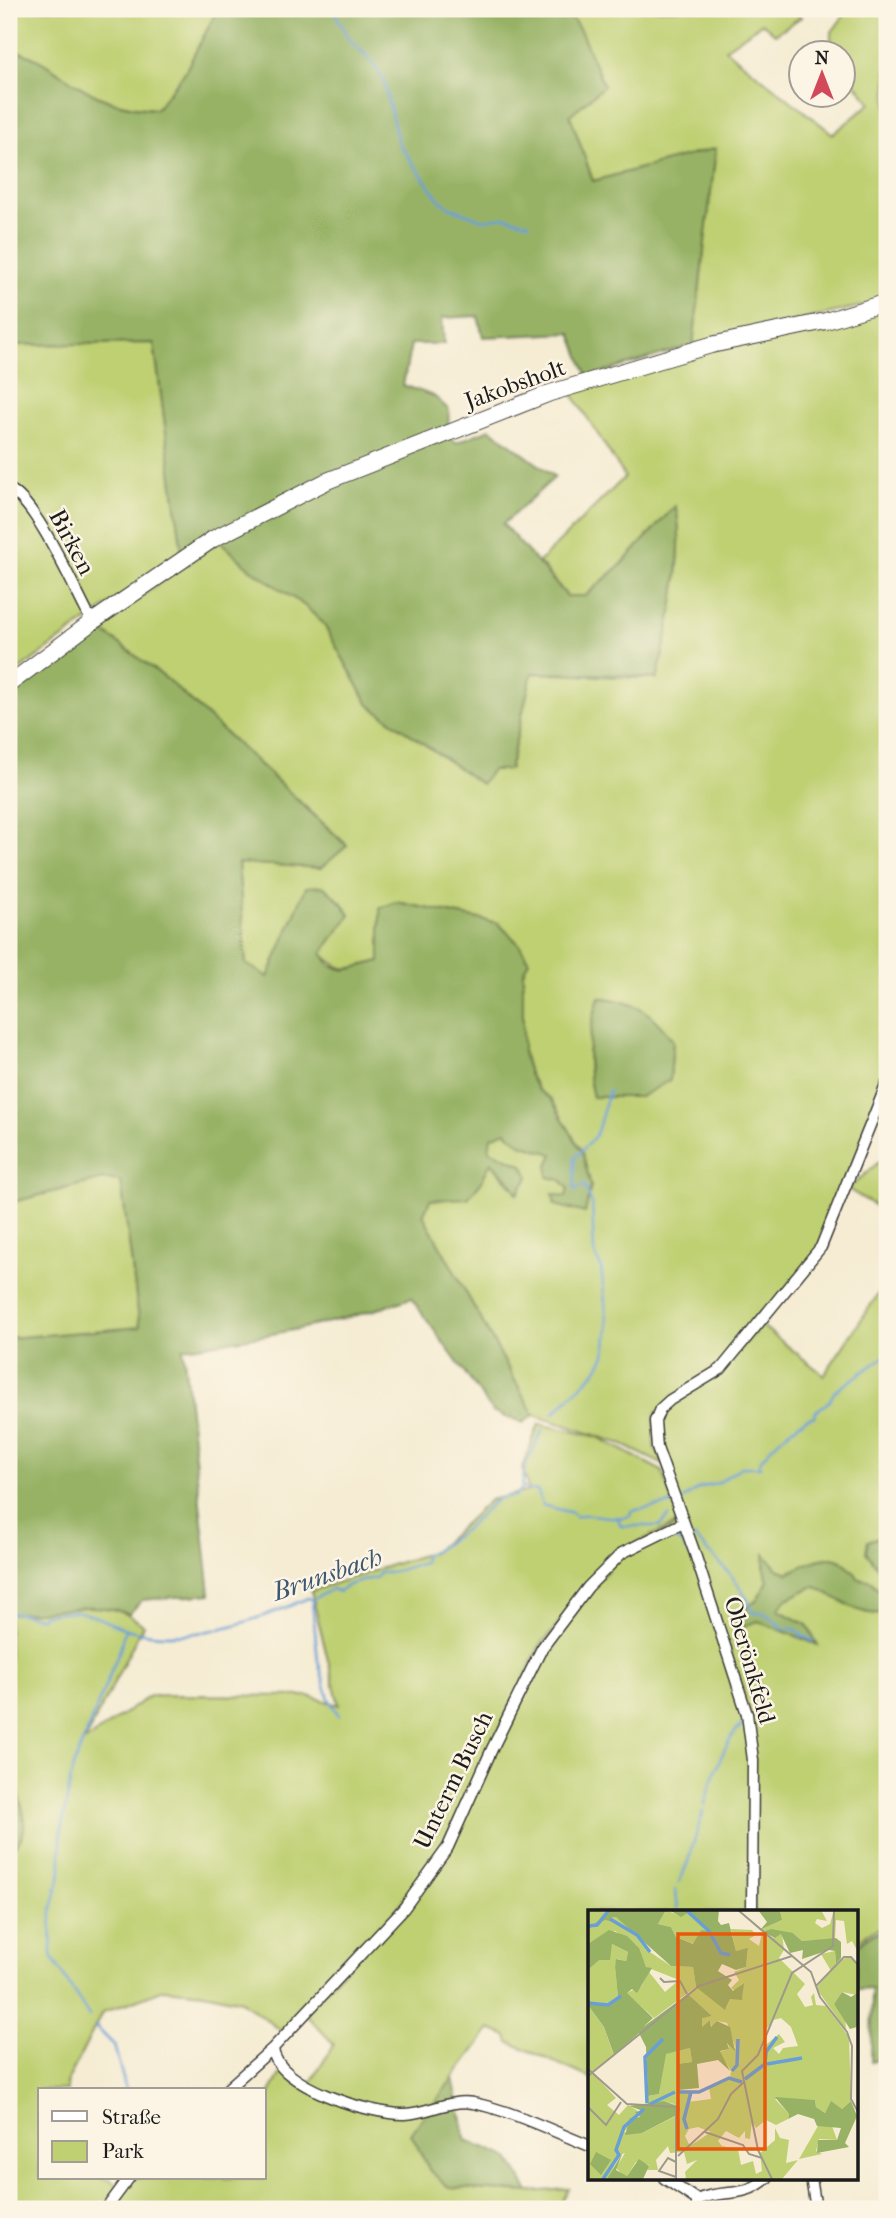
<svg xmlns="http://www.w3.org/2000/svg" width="896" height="2218" font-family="'IM FELL French Canon',serif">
  <rect width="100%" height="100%" fill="#fcf5e5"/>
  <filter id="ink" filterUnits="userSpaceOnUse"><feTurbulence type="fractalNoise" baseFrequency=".0143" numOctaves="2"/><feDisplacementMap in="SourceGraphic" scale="14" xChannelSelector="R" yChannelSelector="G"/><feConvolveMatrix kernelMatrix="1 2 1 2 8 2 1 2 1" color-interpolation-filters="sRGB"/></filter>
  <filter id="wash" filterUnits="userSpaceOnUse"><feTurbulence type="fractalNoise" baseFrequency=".00686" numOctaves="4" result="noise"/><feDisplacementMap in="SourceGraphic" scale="28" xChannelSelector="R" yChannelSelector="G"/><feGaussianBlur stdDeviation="1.57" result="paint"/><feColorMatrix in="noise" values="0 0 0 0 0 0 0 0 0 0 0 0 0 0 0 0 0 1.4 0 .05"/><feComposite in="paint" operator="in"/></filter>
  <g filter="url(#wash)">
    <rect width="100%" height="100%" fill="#f5ecd3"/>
    <path fill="#bfd073" stroke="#6e7648" stroke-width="2" fill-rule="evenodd" d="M9 9H218L185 72 156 109C135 108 116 105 97 96 66 81 43 57 9 49Z
      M566 9H793L801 17 775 34 762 23 725 49 833 134 871 103 844 70V52H831V33L849 9 887 10V300L693 345 716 149 593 181 570 115 581 32Z
      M887 302V1083L821 1247 721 1369 682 1393 722 1371 761 1325 824 1375 887 1281V1534L868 1541 866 1552 887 1579V1602L870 1580H859C838 1546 819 1558 788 1573L777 1569 765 1555 764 1566 768 1581 757 1600 733 1619 738 1627 758 1621 817 1644 807 1625 778 1610 784 1600 814 1586C837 1596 861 1620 887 1612V1925L868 1933 856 1943V1912H754L753 1736 741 1683 658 1447 656 1420 660 1410 655 1415 654 1447 664 1465 619 1443 534 1415 423 1215 430 1200 468 1197 481 1182 490 1162 518 1193 528 1177 523 1165 489 1150 490 1137 506 1131 521 1144 553 1154 548 1165V1177L561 1180 568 1188 566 1198 553 1194 555 1205 585 1212 591 1186 582 1152 551 1099 538 1090 529 1074 523 1052V972L528 961 519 944 498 923 397 902 380 908V961C351 967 344 977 321 953L350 915 343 904 323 887H307L268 978 246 964 238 863 321 868 347 845 168 680 97 627 220 541 249 568 305 606 323 623 369 705 481 784 492 770H509L532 673 657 679C667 638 688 546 675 507L621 565 585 596H567L539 562 625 477 571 392 581 384 711 345 826 321ZM599 997C638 1003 649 1009 673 1041L670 1080 640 1097H593C584 1062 589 1031 599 997Z
      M154 343 182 552 9 677V345Z
      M887 1155V1213L848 1189Z
      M103 1179 121 1180 140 1328 9 1338V1203Z
      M539 1424 598 1437 662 1471 680 1522 621 1550 539 1647 446 1845 401 1908 283 2032 241 2001 204 1993 164 1989 102 2013 66 2084 67 2090H40V2178H108L120 2187 103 2209H9V1854L25 1819 9 1773V1614C58 1614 100 1590 143 1625L84 1742 151 1695 309 1696 339 1705 311 1591 435 1551 490 1500 529 1491 522 1468Z
      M683 1523 751 1736V1912H590V2078L509 2042 507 2036 490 2029 411 2134 450 2188 529 2192 569 2189 560 2206 568 2209H106L129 2178H264V2103L282 2071 309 2086 334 2044 304 2013 360 1953 448 1847 542 1648 622 1553Z"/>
    <path fill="#97b265" stroke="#5a6740" stroke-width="2" d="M218 9H566L581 32 604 86 570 115 593 181 716 148 693 345 588 377 571 333 483 337 478 316 442 318 444 344H411L403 385 434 396 449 410 448 429 455 443 490 429 555 477 503 524 567 596H585L621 565 675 506C688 547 667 637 657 679L623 675 532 673 509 770H492L481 784 369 705 323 623 305 606 249 568 220 541 182 552 154 343 9 345V49C43 56 66 81 97 96 116 105 135 108 156 109L185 72Z
      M97 627 168 680 347 846 321 868 238 863 246 964 268 977 306 887 323 886 343 904 350 915 322 953 331 966 346 970 380 961V908L397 902 498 923 519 944 529 961 523 972V1052L529 1074 538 1090 551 1099 582 1152 591 1186 585 1213 555 1205 553 1194 566 1197 568 1188 561 1180 548 1177V1165L553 1154 521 1144 506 1131 491 1137 489 1150 523 1165 529 1177 517 1194 511 1182 491 1162 481 1182 468 1198 430 1200 423 1215 534 1415 523 1423 493 1412 411 1298C336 1325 261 1337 183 1348L210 1594 142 1600 129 1614C90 1598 50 1614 9 1614V1338L140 1327 121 1181 103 1179 9 1203V690Z
      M599 997C638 1003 649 1009 673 1041L670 1080 640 1097H593C584 1063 589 1031 599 997Z
      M887 1534V1579L866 1552 868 1541Z
      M765 1554 777 1569 788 1573C819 1558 838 1546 859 1579L870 1580 884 1596 887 1612C861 1620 837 1596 814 1586L785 1600 778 1610 807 1625 818 1645 758 1621 738 1628 733 1619 757 1600 768 1581 764 1566Z
      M9 1773C19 1795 38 1835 9 1849Z
      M887 1929V2058L871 2062 872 1989 856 1990V1948L868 1936Z
      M453 2078 466 2140 508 2157 529 2192 450 2188 430 2171 411 2134Z"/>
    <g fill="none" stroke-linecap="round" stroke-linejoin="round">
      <path stroke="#6a9fd6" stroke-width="2.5" d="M333 9 349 40 369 58 383 78 398 143 437 197 447 206 483 220 505 217 529 223
        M553 1414 596 1371 605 1355 608 1328 601 1268 594 1252 592 1203 584 1185 575 1190 574 1159 596 1135 609 1091
        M522 1488 525 1466 543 1430
        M682 1500 699 1488 718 1483 741 1467H760L759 1462C768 1450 798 1419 815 1416L816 1411 830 1401 834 1392 887 1355
        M618 1519 621 1526H660L669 1516
        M694 1537C715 1559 744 1583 753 1613H765L784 1629H795L802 1636 814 1641
        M671 1538 682 1543 690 1556
        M312 1602 318 1661 329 1699 339 1716
        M9 1612 42 1618V1615C53 1614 69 1610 80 1612 97 1615 113 1626 130 1630 185 1646 259 1620 308 1598L312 1600 332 1589 339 1592 348 1585 377 1577 380 1573C397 1573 408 1566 424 1563V1554L432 1553 467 1528 498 1498 516 1496 522 1488 538 1491 542 1505 573 1513 576 1517C585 1510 614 1522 630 1516L631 1511 672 1504
        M705 1805C708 1787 728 1732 743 1725L740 1708
        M679 1882 688 1862 703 1811
        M676 1890 678 1912
        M89 2016 51 1956 52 1909 61 1871V1832L73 1767 120 1649 125 1628
        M95 2026 114 2045 126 2090"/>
    </g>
  </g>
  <g filter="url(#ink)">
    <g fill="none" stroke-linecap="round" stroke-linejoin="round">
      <g stroke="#3d3b37" stroke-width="13">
        <path id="minor" d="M9 489C37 502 75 591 92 622
          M752 1912 753 1760 747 1714 694 1551 657 1448 655 1421 660 1409 670 1400 721 1369 821 1247 887 1083
          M273 2048C274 2086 372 2115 405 2114 428 2113 449 2099 473 2103 513 2111 552 2131 590 2146
          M226 2090 273 2048 404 1908 448 1847 492 1749 542 1648 588 1587 622 1553 683 1523
          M664 2178 697 2200V2209
          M811 2178 816 2209
          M697 2200C723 2188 742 2200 767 2178
          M106 2209 129 2178"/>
      </g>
      <g stroke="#3d3b37" stroke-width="18">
        <path id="secondary" d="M9 684 92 622 213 539 327 481 550 393 711 345 826 321 887 302"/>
      </g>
      <use href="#minor" stroke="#fff" stroke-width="10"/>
      <use href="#secondary" stroke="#fff" stroke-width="16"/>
    </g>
  </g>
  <g text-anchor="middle" stroke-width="5" stroke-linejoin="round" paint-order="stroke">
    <g font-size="24" fill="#1c1c1c" stroke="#fcf5e5">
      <text transform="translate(515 384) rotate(-20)" y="8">Jakobsholt</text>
      <text transform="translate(72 542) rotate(62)" y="8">Birken</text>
      <text transform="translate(750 1660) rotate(74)" y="8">Oberönkfeld</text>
      <text transform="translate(453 1780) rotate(-64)" y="8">Unterm Busch</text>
    </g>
    <g font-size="26" font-style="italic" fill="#3f5770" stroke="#fcf5e5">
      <text transform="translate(327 1574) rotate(-19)" y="9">Brunsbach</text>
    </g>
  </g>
  <g transform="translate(588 1910)">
    <rect width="270" height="270" fill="#f5ecd3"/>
    <path d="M1 0 21 2 18 9 28 7 38 14 59 40 83 56 105 57 108 77 66 108 38 83 53 77 61 62 77 82 91 70 58 57 48 35 27 21 0 34ZM78 0 92 6 101 2 123 24 113 20 106 34 88 27 83 17 70 14ZM192 0H233L239 11 229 9 227 13 234 18 242 14 246 0H269V40L264 31 259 34 256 11 248 10 247 29 214 31 205 23 194 24 196 40 191 48 217 74 209 84 217 97 225 95 223 87 226 83 228 95 238 96 261 127 263 191 254 199 243 192 237 203 228 197 227 190 187 189 201 204 200 209 188 215 178 210 168 218 164 211 162 229 157 228V221L151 228 138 221 130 231 134 236 150 239 153 255 165 251 168 264 174 261 172 243 187 230V218L192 228 201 230 198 253 210 250 194 269H98L97 262 109 250 99 254 96 242 82 243 80 236 68 250 70 260H58L61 255 48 252 39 266 35 265 28 258 37 243 31 245 20 269H0V95L16 117 26 146 4 162 28 188 19 195 31 205 40 195 53 203 36 222 54 223 90 205V218L92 202 86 194 76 191 60 195V186L71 184 77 144 102 138 104 152 89 154 90 180 104 181 100 192 123 189 121 178 142 168 143 161 131 142 141 139 140 133 148 139 139 113 129 111 124 118 122 110 114 117V107L124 106 100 84 112 76 138 98 142 89H154L155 73 147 81 143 78 151 70 146 62 158 57 160 39 148 41 143 19 164 20 168 25 161 29 171 36 174 23 186 28 193 24 172 20 194 10ZM193 108 203 117 210 136 195 138 191 144 185 138 197 132 191 124 174 138 178 120 185 110ZM110 217 123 222 102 236 97 226 101 219ZM24 34 40 42 38 51 29 49 27 56 30 87 23 94 0 93V60L10 50H21ZM247 41 248 54 261 46 269 55V85L254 82 246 94 257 105 258 120 228 78 243 61 233 44ZM230 216H244L249 230 231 229 228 241 234 244 211 249Z" fill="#bfd073" fill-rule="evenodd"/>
    <path d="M17 0H78L70 14 83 17 88 27 105 34 113 20 121 21 101 2 93 7 81 0H131L130 11 133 15 141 13 148 41 160 38 158 57 148 60 134 54 130 61 144 70 140 75 145 81 156 73 154 90 142 89 137 100 108 77 105 57 83 56 28 7 23 8 28 12 17 10 0 19 20 3ZM170 0H192L194 10 172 20 179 12ZM183 19 205 23 214 31 248 28 253 32V48L248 54 247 41 241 40 214 49 215 40 202 43 193 24 187 28 175 22ZM21 20 39 26 51 38 58 57 64 58 49 83 44 79 39 83 65 108 55 117 100 84 124 106 114 108V117L122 110 123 117 129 111 142 117 147 141 139 133 141 139 132 141 142 161 130 150 109 154 111 178 90 180 89 154 104 152 102 138 78 144 71 184 60 186 58 137 51 123 26 145 16 117 0 95 22 94 30 87 27 57 28 49 38 51 40 42 24 34 22 50H11L0 60V34ZM254 82 263 87 269 83V117L262 119 246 94ZM187 187 227 190 228 197 237 203 243 191 254 199 263 191 269 206 257 233 261 237 229 243 230 230H249L253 218 229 216 226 209 210 204 200 209 201 204ZM76 191 92 197 90 218 89 205 54 223 37 225 42 208 52 207 47 202 55 201 41 196ZM8 242 23 250 13 265 2 254ZM35 242 28 260 39 266 51 249 61 256 55 269H19Z" fill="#97b265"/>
    <path fill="none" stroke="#6a9fd6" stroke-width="3.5" d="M98 0 121 21 133 43 142 45M22 9 49 25 62 42M0 16 9 15 21 0M0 93 20 95 33 86M179 154 214 148M144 161 149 155 150 129M157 169 177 154 178 142 189 127M89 182H111L141 168 154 172M59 193 57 147 75 129M62 194 87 182M99 219 96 209 103 182M15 269 31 245 28 240 36 217 56 199"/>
    <path fill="none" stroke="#9e998a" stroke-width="2" d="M150 0 223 62 232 87 259 122 264 136 263 189 270 202M72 68 76 72 92 71 99 84M228 76 256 47H263L270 55M0 159 39 194 88 197V269M0 166 111 76 204 46M0 197 18 215 33 192M117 222 155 235 161 244 174 248M90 246 130 209 143 184 157 171M88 252 80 248 71 261 88 267M184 269 170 240 154 161 170 145 204 63 245 36 246 0"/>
    <path fill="#e8590c" fill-opacity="0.15" stroke="#e8590c" stroke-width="3.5" d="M90 24H177V239H90Z"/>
    <rect width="270" height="270" fill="none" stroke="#1c1c1c" stroke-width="3.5"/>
  </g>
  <rect width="896" height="2218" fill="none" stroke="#fcf5e5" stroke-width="35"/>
  <rect x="38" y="2088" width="228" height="91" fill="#fcf5e5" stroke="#a29e95" stroke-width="2"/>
  <rect x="52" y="2111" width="35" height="10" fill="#ffffff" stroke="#a29e95" stroke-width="2"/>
  <text x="102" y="2124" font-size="21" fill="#1c1c1c">Straße</text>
  <rect x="52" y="2141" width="35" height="21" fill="#bfd073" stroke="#a29e95" stroke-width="2"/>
  <text x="102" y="2158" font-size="21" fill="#1c1c1c">Park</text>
  <g transform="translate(822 74)"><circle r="33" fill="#fcf5e5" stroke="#a29e95" stroke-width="2"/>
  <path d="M0-5L12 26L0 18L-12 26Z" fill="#d1495b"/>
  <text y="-10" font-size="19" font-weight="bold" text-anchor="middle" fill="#1c1c1c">N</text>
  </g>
</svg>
